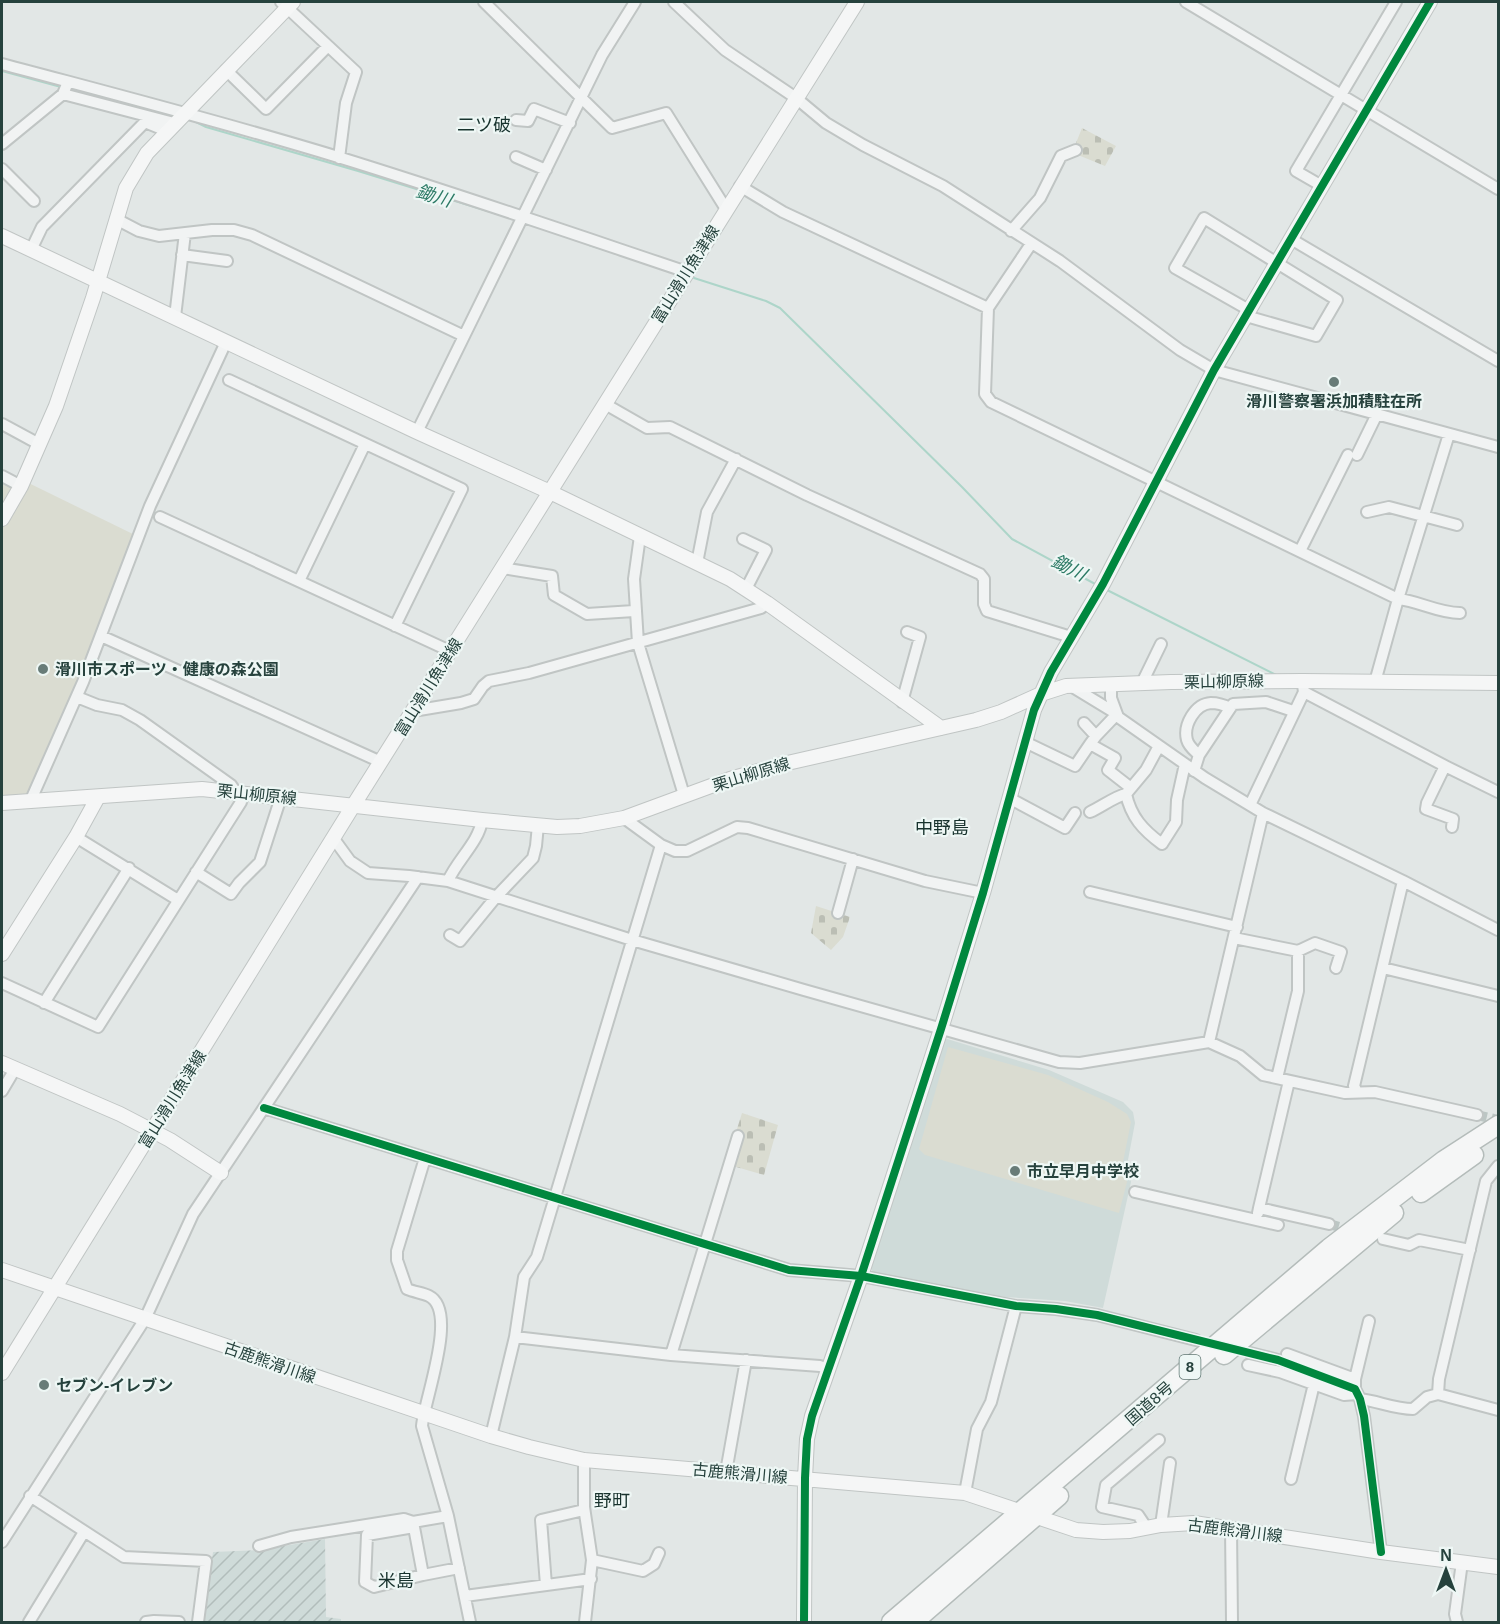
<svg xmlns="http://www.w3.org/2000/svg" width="1500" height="1624" font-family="Helvetica,'Noto Sans JP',sans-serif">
  <defs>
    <pattern id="industrial-furrows" width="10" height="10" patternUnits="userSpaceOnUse" patternTransform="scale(1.5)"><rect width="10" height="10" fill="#cfdbd9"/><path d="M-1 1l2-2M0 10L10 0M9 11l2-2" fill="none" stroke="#b2bdbb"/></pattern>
    <pattern id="cemetery-stones" width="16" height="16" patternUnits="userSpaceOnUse" patternTransform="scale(1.5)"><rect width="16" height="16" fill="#dadcd1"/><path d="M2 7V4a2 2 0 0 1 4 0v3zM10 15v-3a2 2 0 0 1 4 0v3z" fill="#bbbeb4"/></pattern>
  </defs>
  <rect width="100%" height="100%" fill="#e2e7e6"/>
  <path fill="#cfdbd9" d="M944 1038 1049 1070 1123 1102 1133 1112 1135 1123 1128 1160 1131 1182 1103 1308 1065 1301 1005 1297 873 1273 870 1265Z"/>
  <path fill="url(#industrial-furrows)" d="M325 1539 326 1617 341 1619V1622H202L213 1552 260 1550Z"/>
  <path fill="url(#cemetery-stones)" d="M1082 128 1116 146 1105 166 1078 155 1074 148Z
    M816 906 850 917 843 937 831 950 811 933Z
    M742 1113 778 1125 764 1175 726 1164Z"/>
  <path fill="#dadcd1" d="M2 470 139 537 30 802 2 803Z
    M948 1047 1048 1075 1108 1102 1127 1114 1131 1122 1122 1167 1127 1182 1119 1213 925 1155 919 1149Z"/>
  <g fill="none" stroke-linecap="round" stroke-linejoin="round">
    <path stroke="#add5c9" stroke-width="2" d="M2 71 61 87
      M69 89 168 115
      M192 120 206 127 358 171 507 217
      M589 245 615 253
      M694 278 766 301 780 308 962 487 1012 539 1097 585
      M1107 590 1276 675
      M1442 759 1461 768"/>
    <path stroke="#bcc6c4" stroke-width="10" stroke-dasharray="10 5" stroke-linecap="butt" d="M1477 1115 1498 1120
      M1329 1224 1354 1231"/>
    <g stroke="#c0c5c4" stroke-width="14">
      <path id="street" d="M281 2 356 72 346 103 339 158
        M484 2 612 128 666 113 726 209
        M674 2 725 50 796 98 826 123 863 145 943 186 1060 261 1180 350 1214 370 1498 447
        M1186 2 1498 189
        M2 64C114 94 227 123 338 157 455 193 571 233 687 272
        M226 70 266 109 328 46
        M68 82 63 94 174 123
        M516 120 528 121 534 109 570 123
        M2 144 63 94
        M516 157 546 170
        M2 169 34 201
        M740 186 783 212 988 308
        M1322 186 1296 171 1396 2
        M116 219 139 231 159 236 212 230H234L252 235 464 336
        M1011 231 1040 198 1061 156 1076 150
        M1291 239 1498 361
        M1031 244 988 308 985 394 991 402 1398 599C1419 601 1438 613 1460 613
        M31 250 42 227 145 122 167 131
        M182 255 227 261
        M1246 316 1316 336 1337 300 1204 218 1175 268 1249 310
        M175 317 185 233
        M229 380 462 489 395 626
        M605 404 647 428 670 427 807 495 980 574 984 579V604L987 611 1071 637
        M2 424 39 444
        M417 432 602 55 635 2
        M1357 455 1377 414
        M2 476 21 486
        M1367 512 1389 507 1457 525
        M160 517 450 651
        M640 536 634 579 638 643 684 795
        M743 539 766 550 746 589
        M1300 551 1348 455
        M697 563 707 512 736 459
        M502 568 552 576 554 595 587 614 634 611
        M299 581 365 444
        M101 636 381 762
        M1375 682 1398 599 1449 434
        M1142 683 1161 644
        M1111 685V698L1118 717 1205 778 1263 813 1403 881 1354 1086 1357 1092
        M1071 686 1117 714 1096 736 1084 723
        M1304 692 1445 766 1427 803 1426 809 1453 819 1452 827
        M77 697 97 705 122 710 140 720 231 785 235 791
        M902 702 920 637 907 632
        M413 711 461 703 474 699 483 686 489 681 529 673 761 608 767 603
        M1096 736 1090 744 1115 758 1108 770 1131 788 1146 770 1159 746
        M1025 742 1075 766 1090 744
        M1199 755C1195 751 1189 747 1187 740 1183 725 1195 704 1211 703 1219 703 1224 705 1230 708
        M1445 766 1498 792
        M1194 771 1199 755 1233 704 1266 702 1293 711
        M1131 788 1126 794C1131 817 1143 830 1162 844L1176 822 1177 800 1185 764
        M1009 798 1065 828 1075 813
        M30 802 83 682 150 506 226 342
        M1250 805 1304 692 1303 685
        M1090 812C1101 807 1116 796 1126 794
        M624 818 661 845 675 851H687L737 827 748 828 925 881 983 893
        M76 837 178 900
        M334 839 350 861 368 873 409 876 448 881 632 940 804 990 1059 1062 1080 1063 1209 1042 1240 1056 1263 1075 1345 1093 1375 1092 1477 1115
        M196 872 231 894 239 883 260 862 281 797
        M448 881C457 860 479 842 482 820
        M1403 881 1498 930
        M1090 892 1237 927
        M838 913 853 859
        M450 935 460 941 496 897 533 858 536 846 538 825
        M1234 938 1298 951 1315 943 1341 952 1336 968
        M1383 968 1498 996
        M2 983 98 1027 241 802 240 791
        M44 1003 129 868
        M1209 1042 1263 813
        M1277 1078 1298 991V951
        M2 1091 15 1069
        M264 1108 789 1270 861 1276 1016 1306 1056 1309 1097 1315 1196 1340
        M425 1158 397 1251V1260L407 1289C414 1292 423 1293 429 1296 459 1311 424 1400 422 1426L448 1516 470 1622
        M1135 1192 1278 1225
        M1259 1208 1289 1081
        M1258 1213 1259 1208 1329 1224
        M1383 1239 1409 1245 1419 1240 1470 1250
        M515 1337 671 1355 820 1366 827 1369
        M1250 1353 1278 1360 1355 1389 1360 1399 1364 1416 1381 1552
        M1287 1354 1355 1379V1389
        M671 1355 738 1136
        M1248 1365 1280 1372 1344 1395 1357 1394
        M1355 1379 1369 1321
        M1438 1394 1439 1379 1486 1181 1498 1166
        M1360 1399C1378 1401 1394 1409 1413 1409L1427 1397 1438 1394 1498 1410
        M491 1436 515 1337 524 1277 537 1257 661 845
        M584 1460V1507L592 1560 585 1622
        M726 1472 746 1360
        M1291 1479 1314 1384
        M965 1493 977 1429 991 1402 1016 1306
        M30 1496 124 1557 206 1561 198 1622
        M448 1516 413 1522 423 1575 459 1568
        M1161 1525 1170 1463
        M414 1527 367 1535 365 1582 374 1587 423 1575
        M1146 1527 1138 1515 1102 1507 1106 1485 1159 1440
        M1231 1528 1232 1622
        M2 1542 145 1319 193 1214 418 877
        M259 1546 291 1537 404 1519 413 1522
        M592 1560 643 1571 654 1564 659 1553
        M546 1585 541 1520 584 1510
        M465 1596 591 1579
        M29 1622 84 1532
        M146 1622 154 1621 179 1622
        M1457 1622 1455 1614 1462 1562"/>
    </g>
    <g stroke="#c0c5c4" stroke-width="16">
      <path id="secondary" d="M2 236 417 432 550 492 730 579 767 603 941 728
        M2 519 21 486 56 406 93 298 126 188 147 153 293 2
        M2 803 202 789 482 820 557 827 580 826 624 818 730 779 783 764 976 720 1001 712 1041 694 1066 686 1171 682 1303 681 1498 683
        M2 954 76 837 98 797
        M2 1063 120 1114 170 1140 221 1173
        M2 1270 491 1436 529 1447 584 1460 965 1493 1076 1530 1103 1532 1130 1531 1161 1525 1194 1523 1381 1552 1498 1567
        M2 1373 353 806 857 2
        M804 1622 805 1478 807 1439 812 1416 861 1276 941 1029 983 893 1034 710 1051 672 1103 584 1214 370 1430 2"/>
    </g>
    <g stroke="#b4bcba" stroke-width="21">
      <path id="highway" d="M1421 1193 1474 1155
        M1224 1355 1394 1213
        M891 1622 1329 1248 1444 1160 1498 1125
        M914 1622 1059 1496"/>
    </g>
    <use href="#street" stroke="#f1f3f3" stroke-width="10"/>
    <use href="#secondary" stroke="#f5f6f6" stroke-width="14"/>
    <use href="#highway" stroke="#f5f6f6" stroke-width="18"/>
    <g stroke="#eef7f5" stroke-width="11">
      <path id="cycleway" d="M264 1108 789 1270 861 1276 1016 1306 1056 1309 1097 1315 1278 1360 1355 1389 1360 1399 1364 1416 1381 1552
        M804 1622 805 1478 807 1439 812 1416 861 1276 941 1029 983 893 1034 710 1051 672 1103 584 1214 370 1430 2"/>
    </g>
    <use href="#cycleway" stroke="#00873e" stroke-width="8"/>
  </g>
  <g fill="#687c78" stroke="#eef7f5" stroke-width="2">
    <circle cx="1334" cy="382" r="6"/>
    <circle cx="43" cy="669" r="6"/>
    <circle cx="1015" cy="1171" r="6"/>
    <circle cx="44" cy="1385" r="6"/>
  </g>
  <g text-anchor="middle" stroke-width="4.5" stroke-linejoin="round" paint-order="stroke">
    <rect fill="#eef7f5" stroke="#627874" stroke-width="1.5" x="1179.5" y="1355" width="21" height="24" rx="4.5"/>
    <g font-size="15" font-weight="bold" fill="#26423d">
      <text x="1190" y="1372">8</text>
    </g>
    <g font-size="16" fill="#26423d" stroke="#eef7f5">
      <text transform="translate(685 274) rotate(-58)" y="6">富山滑川魚津線</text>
      <text transform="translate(1224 681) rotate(-1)" y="6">栗山柳原線</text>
      <text transform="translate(428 687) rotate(-58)" y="6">富山滑川魚津線</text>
      <text transform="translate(751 774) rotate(-17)" y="6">栗山柳原線</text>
      <text transform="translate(257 794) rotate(6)" y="6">栗山柳原線</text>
      <text transform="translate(172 1099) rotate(-58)" y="6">富山滑川魚津線</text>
      <text transform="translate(270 1362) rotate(19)" y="6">古鹿熊滑川線</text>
      <text transform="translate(1149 1403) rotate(-41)" y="6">国道8号</text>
      <text transform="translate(740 1473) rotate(5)" y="6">古鹿熊滑川線</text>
      <text transform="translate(1235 1530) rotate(7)" y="6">古鹿熊滑川線</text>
    </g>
    <g font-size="16" font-weight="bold" fill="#26423d" stroke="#eef7f5" text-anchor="start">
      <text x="1334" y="407" text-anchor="middle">滑川警察署浜加積駐在所</text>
      <text x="55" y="675">滑川市スポーツ・健康の森公園</text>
      <text x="1027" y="1177">市立早月中学校</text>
      <text x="56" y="1391">セブン-イレブン</text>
    </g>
    <g font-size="18" fill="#18332e" stroke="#eef7f5">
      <text x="484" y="131">二ツ破</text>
      <text x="942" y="834">中野島</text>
      <text x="612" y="1507">野町</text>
      <text x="396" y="1587">米島</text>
    </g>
    <g font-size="18" font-style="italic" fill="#2c7a65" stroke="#eef7f5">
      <text transform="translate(434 196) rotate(17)" y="6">鋤川</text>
      <text transform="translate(1069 568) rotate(27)" y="6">鋤川</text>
    </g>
  </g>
  <rect width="1500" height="1624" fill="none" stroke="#26423d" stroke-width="6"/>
  <g transform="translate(1446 1570)" stroke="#eef7f5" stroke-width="4.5" paint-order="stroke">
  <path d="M0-4.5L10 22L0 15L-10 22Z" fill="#26423d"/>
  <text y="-9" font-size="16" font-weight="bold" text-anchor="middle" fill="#26423d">N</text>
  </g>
</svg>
